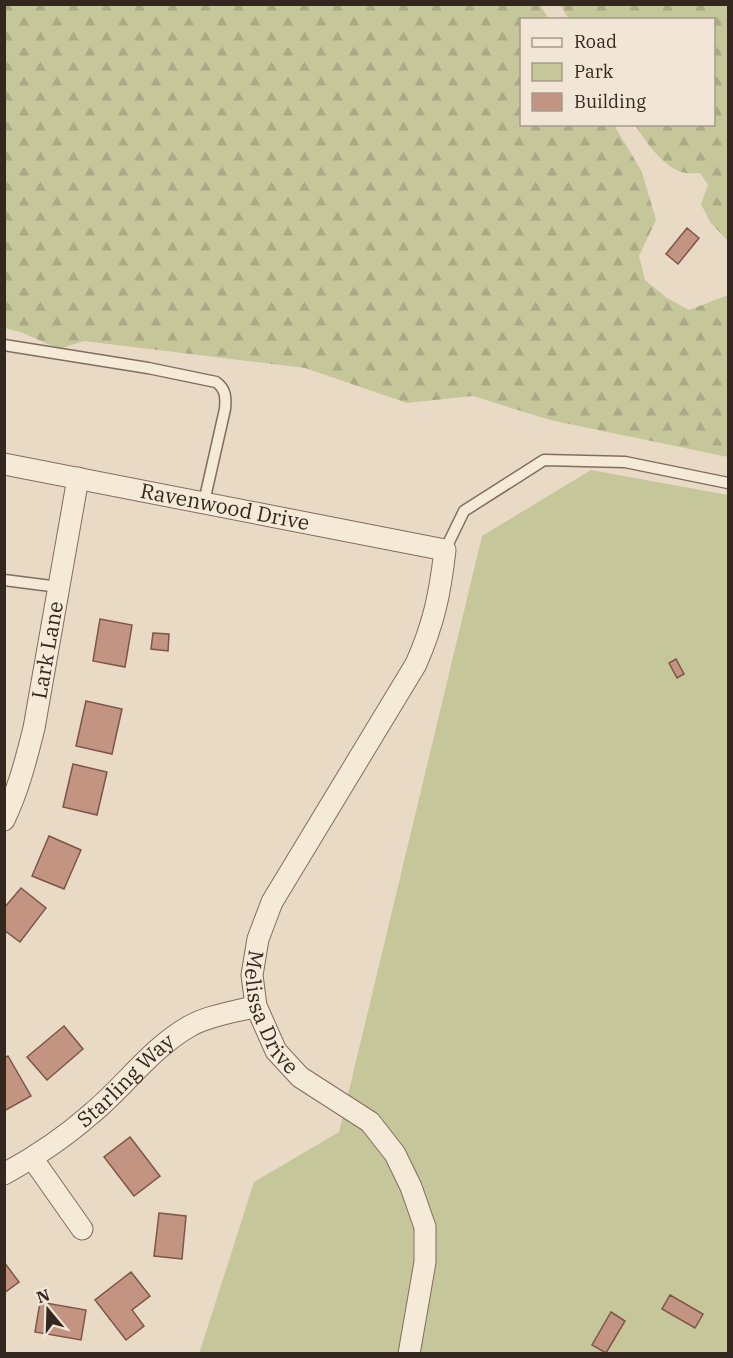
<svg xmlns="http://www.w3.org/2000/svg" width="733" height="1358" font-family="'IBM Plex Serif',serif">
  <defs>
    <pattern id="forest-firs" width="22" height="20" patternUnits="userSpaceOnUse" patternTransform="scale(1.5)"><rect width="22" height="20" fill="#c6c69b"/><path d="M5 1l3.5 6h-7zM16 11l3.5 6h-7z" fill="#abaa85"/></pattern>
  </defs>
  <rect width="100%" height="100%" fill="#e9dac6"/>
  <path fill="url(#forest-firs)" d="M4 5H540L549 19 522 20V124L614 125 642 172 656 220 639 256 645 280 667 298 689 310 728 295V457L550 420 473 396 407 403 305 368 84 341 59 349 23 333 5 328Z
    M560 5H728V241L710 222 701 204 708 185 700 173C694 173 687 174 681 172 661 164 646 142 635 125L714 124V20L569 19Z"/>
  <path fill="#c6c69b" d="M591 470 728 495V1353L199 1354 254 1182 339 1132 482 536Z"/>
  <path fill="#c29481" stroke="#7e5647" stroke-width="1.5" d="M687 228 699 238 678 264 666 254Z
    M100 619 132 625 125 667 93 661Z
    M153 633 169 634 168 651 151 649Z
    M676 659 684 674 677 678 669 663Z
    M86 701 122 709 112 754 76 746Z
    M73 764 107 772 97 815 63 807Z
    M49 836 81 850 64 889 32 876Z
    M21 888 46 908 20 942 4 930V908Z
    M64 1026 83 1049 47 1080 27 1057Z
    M8 1056 31 1096 4 1111V1058Z
    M130 1137 160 1176 134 1196 104 1157Z
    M159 1213 186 1216 182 1259 154 1256Z
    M4 1262 19 1282 4 1293Z
    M131 1272 150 1296 132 1310 144 1326 126 1340 95 1300Z
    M670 1295 703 1314 695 1328 662 1309Z
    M40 1302 86 1310 81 1340 35 1332Z
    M611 1312 625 1321 606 1353 592 1345Z"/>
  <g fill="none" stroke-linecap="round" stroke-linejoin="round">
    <g stroke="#826d5e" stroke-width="13">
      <path id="service" d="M4 345 148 368 216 382C226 389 226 398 225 409L204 502
        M445 550 464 511 544 460 625 462 728 483
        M4 580 59 587"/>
    </g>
    <g stroke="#826d5e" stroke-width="23">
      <g id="minor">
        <path id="s1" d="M4 464 445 550C440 594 434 623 416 664L272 902 258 939 252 975 256 1006 276 1051 300 1077 370 1122 395 1154 411 1187 425 1227V1262L409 1354"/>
        <path id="s2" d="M4 820C18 791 26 760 34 728L78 478"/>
        <path d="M32 1158 82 1229"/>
        <path id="s3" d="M4 1174C35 1157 65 1137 91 1114 125 1086 151 1048 190 1026 210 1015 235 1012 256 1006"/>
      </g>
    </g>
    <use href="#service" stroke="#f5e9d8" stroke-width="10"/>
    <use href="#minor" stroke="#f5e9d8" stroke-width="21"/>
  </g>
  <g text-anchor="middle" stroke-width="4.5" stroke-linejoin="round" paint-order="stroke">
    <g font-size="21" fill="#342720" stroke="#f1e6d5">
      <text dy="7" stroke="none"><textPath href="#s1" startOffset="225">Ravenwood Drive</textPath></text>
      <text dy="7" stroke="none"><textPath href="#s2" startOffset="176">Lark Lane</textPath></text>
      <text dy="7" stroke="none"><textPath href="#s1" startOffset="963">Melissa Drive</textPath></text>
      <text dy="7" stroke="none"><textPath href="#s3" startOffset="154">Starling Way</textPath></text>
    </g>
  </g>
  <rect width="733" height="1358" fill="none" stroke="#342720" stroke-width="12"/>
  <rect x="520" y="18" width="195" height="108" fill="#f1e6d5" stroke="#a59a8d" stroke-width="1.5"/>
  <rect x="532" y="38" width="30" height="9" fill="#f5e9d8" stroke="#a59a8d" stroke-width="1.5"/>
  <text x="574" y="48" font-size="18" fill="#342720">Road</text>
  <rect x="532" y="63" width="30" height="18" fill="#c6c69b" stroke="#a59a8d" stroke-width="1.5"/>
  <text x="574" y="78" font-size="18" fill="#342720">Park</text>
  <rect x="532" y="93" width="30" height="18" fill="#c29481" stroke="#a59a8d" stroke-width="1.5"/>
  <text x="574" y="108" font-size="18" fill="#342720">Building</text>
  <g transform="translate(48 1310) rotate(341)" stroke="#f1e6d5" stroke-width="4.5" paint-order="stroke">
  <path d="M0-4.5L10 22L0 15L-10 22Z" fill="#342720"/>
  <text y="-9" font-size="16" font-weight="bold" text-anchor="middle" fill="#342720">N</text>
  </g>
</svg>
